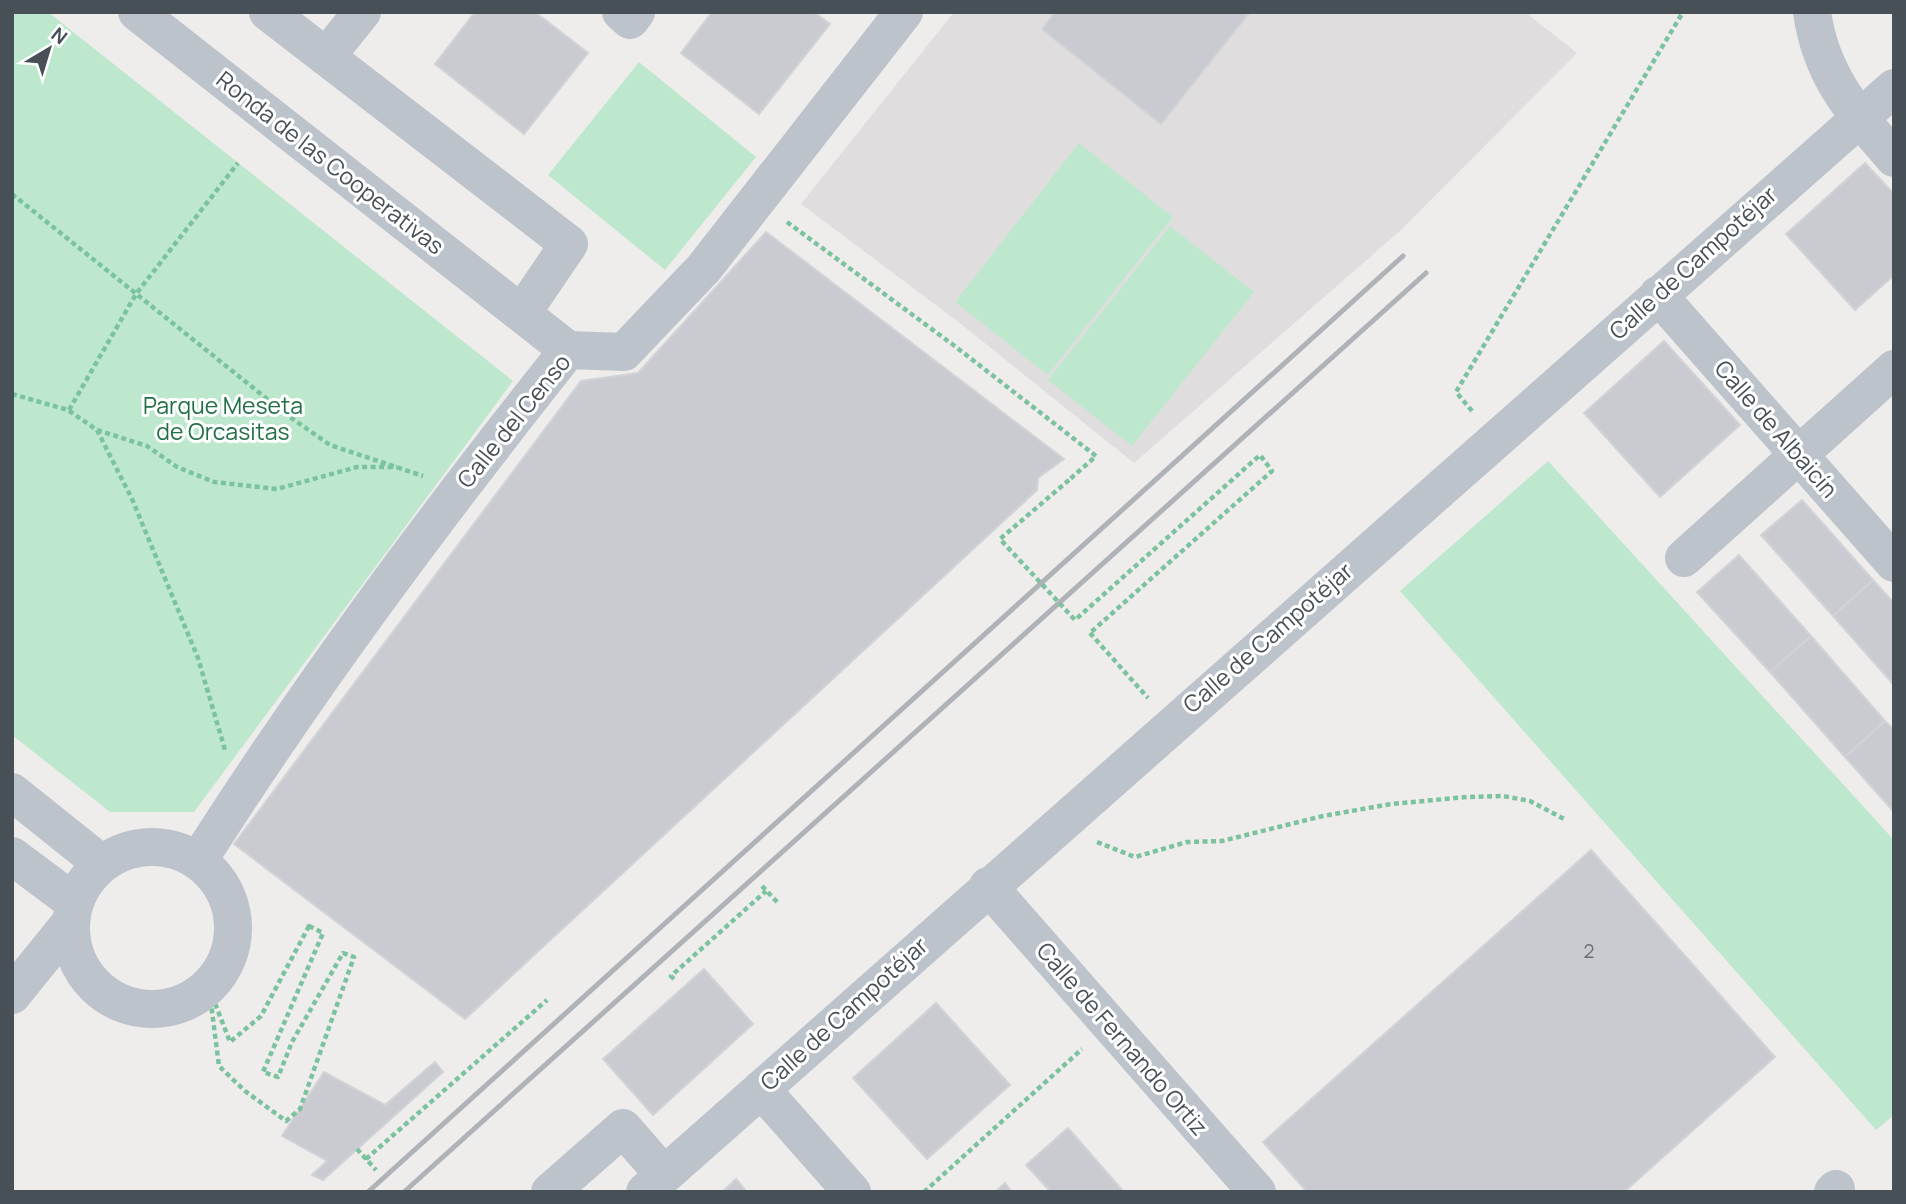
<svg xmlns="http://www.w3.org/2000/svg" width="1906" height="1204" font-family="Manrope,sans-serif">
  <rect width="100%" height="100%" fill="#efecec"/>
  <path fill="#dfdddd" d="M954 12H1525L1577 53 1401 230 1134 463 961 324 801 204Z"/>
  <path fill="#bee8ce" d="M12 12H48L513 381 194 812H110L12 735Z
    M639 62 756 157 665 270 548 175Z
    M1079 143 1173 217 1048 375 955 302Z
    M1170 226 1254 292 1132 446 1048 380Z
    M1548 461 1894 840V1115L1876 1130 1400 591Z"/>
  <path fill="#cacbd0" stroke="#d1d3d7" stroke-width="2" d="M475 12H535L588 53 524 134 435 64Z
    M712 12H814L830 24 759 114 681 53Z
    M1055 12H1250L1161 124 1042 29Z
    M1865 163 1894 194V275L1855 310 1786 234Z
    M766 232 1064 459 1038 478 1037 490 465 1019 234 844 581 381 638 373Z
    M1664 341 1740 425 1660 497 1584 413Z
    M1802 500 1873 580 1833 616 1761 535Z
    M1739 555 1811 636 1770 672 1697 592Z
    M1873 580 1894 603V685L1833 616Z
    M1811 636 1885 721 1845 757 1770 672Z
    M1885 721 1894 730V812L1845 757Z
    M1591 850 1775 1057 1624 1192H1307L1263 1142Z
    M704 969 753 1024 653 1115 603 1059Z
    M936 1003 1010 1085 927 1159 853 1078Z
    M435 1062 443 1072 323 1180 312 1175 327 1161 282 1136 324 1072 385 1105Z
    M1068 1128 1124 1192H1051L1026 1165Z
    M736 1179 747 1192H722Z
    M1005 1183 1012 1192H995Z"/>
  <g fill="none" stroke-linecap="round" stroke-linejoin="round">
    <path stroke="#7bc29e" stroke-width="4.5" stroke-dasharray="5 3.5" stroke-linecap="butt" d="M12 194 287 415 330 445 423 476
      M787 222 956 347 1096 456 1069 480
      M12 394 68 410 97 430 147 446 177 467 214 482 277 489 357 467H397
      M69 410 136 294 238 163
      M1472 411 1456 392 1683 12
      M97 430 132 499 198 658 225 750
      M1090 633 1148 698
      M1097 842 1135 857 1187 842 1222 841 1323 816 1391 804 1467 797 1503 796 1530 801 1564 819
      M762 886 778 903
      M309 926 323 933 263 1072 278 1077 292 1042 343 953 354 957 300 1109 286 1121 245 1091 219 1066 209 988 230 1042 261 1016Z
      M674 979 671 976 766 891
      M357 1149 376 1170
      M366 1159 547 1000
      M924 1192 1082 1049"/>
    <path stroke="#bcc3ca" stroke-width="38" d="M137 12 568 350
      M268 12 569 244 522 313
      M621 12 630 20 636 12
      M1812 12C1821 76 1853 111 1894 158
      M326 57 362 12
      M1658 295 1894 563
      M1684 558 1894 369
      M12 792 102 864
      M71 928a81 81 0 1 1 162 0a81 81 0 1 1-162 0Z
      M12 856 75 903
      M198 861C312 682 436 516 568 350L624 352 704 268 904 12
      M988 886 1257 1192
      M12 995 71 922
      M761 1089 852 1192
      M550 1192 623 1128 664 1175
      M645 1192 1894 88
      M1833 1192 1836 1189"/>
    <path stroke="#afb2b6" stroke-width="5" d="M368 1192 1403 256
      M404 1192 1426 273"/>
    <path stroke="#7bc29e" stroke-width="4.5" stroke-dasharray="5 3.5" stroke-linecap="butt" d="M1069 480 1000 539 1075 620 1260 455 1272 471 1090 633"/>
  </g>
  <g text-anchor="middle" stroke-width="6" stroke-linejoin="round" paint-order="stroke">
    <g font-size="19" fill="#686e75">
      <text x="1589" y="958">2</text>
    </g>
    <g font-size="23" fill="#474f57" stroke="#fff">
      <text transform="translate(330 163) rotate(38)" y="8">Ronda de las Cooperativas</text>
      <text transform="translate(1693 263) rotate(-42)" y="8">Calle de Campotéjar</text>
      <text transform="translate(514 421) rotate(-51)" y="8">Calle del Censo</text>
      <text transform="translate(1776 429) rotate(49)" y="8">Calle de Albaicín</text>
      <text transform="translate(1268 638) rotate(-41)" y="8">Calle de Campotéjar</text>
      <text transform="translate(844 1014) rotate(-42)" y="8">Calle de Campotéjar</text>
      <text transform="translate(1122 1039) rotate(49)" y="8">Calle de Fernando Ortiz</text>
    </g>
    <g font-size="23" fill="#216f47" stroke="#fff">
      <text x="223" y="414">Parque Meseta<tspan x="223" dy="26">de Orcasitas</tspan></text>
    </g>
  </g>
  <rect width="1906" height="1204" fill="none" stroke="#474f57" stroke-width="28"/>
  <g transform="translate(49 49) rotate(38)" stroke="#ffffff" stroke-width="5" paint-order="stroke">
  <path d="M0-5L12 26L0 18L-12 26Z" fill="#474f57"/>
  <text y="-10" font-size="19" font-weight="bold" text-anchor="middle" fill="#474f57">N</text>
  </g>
</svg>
